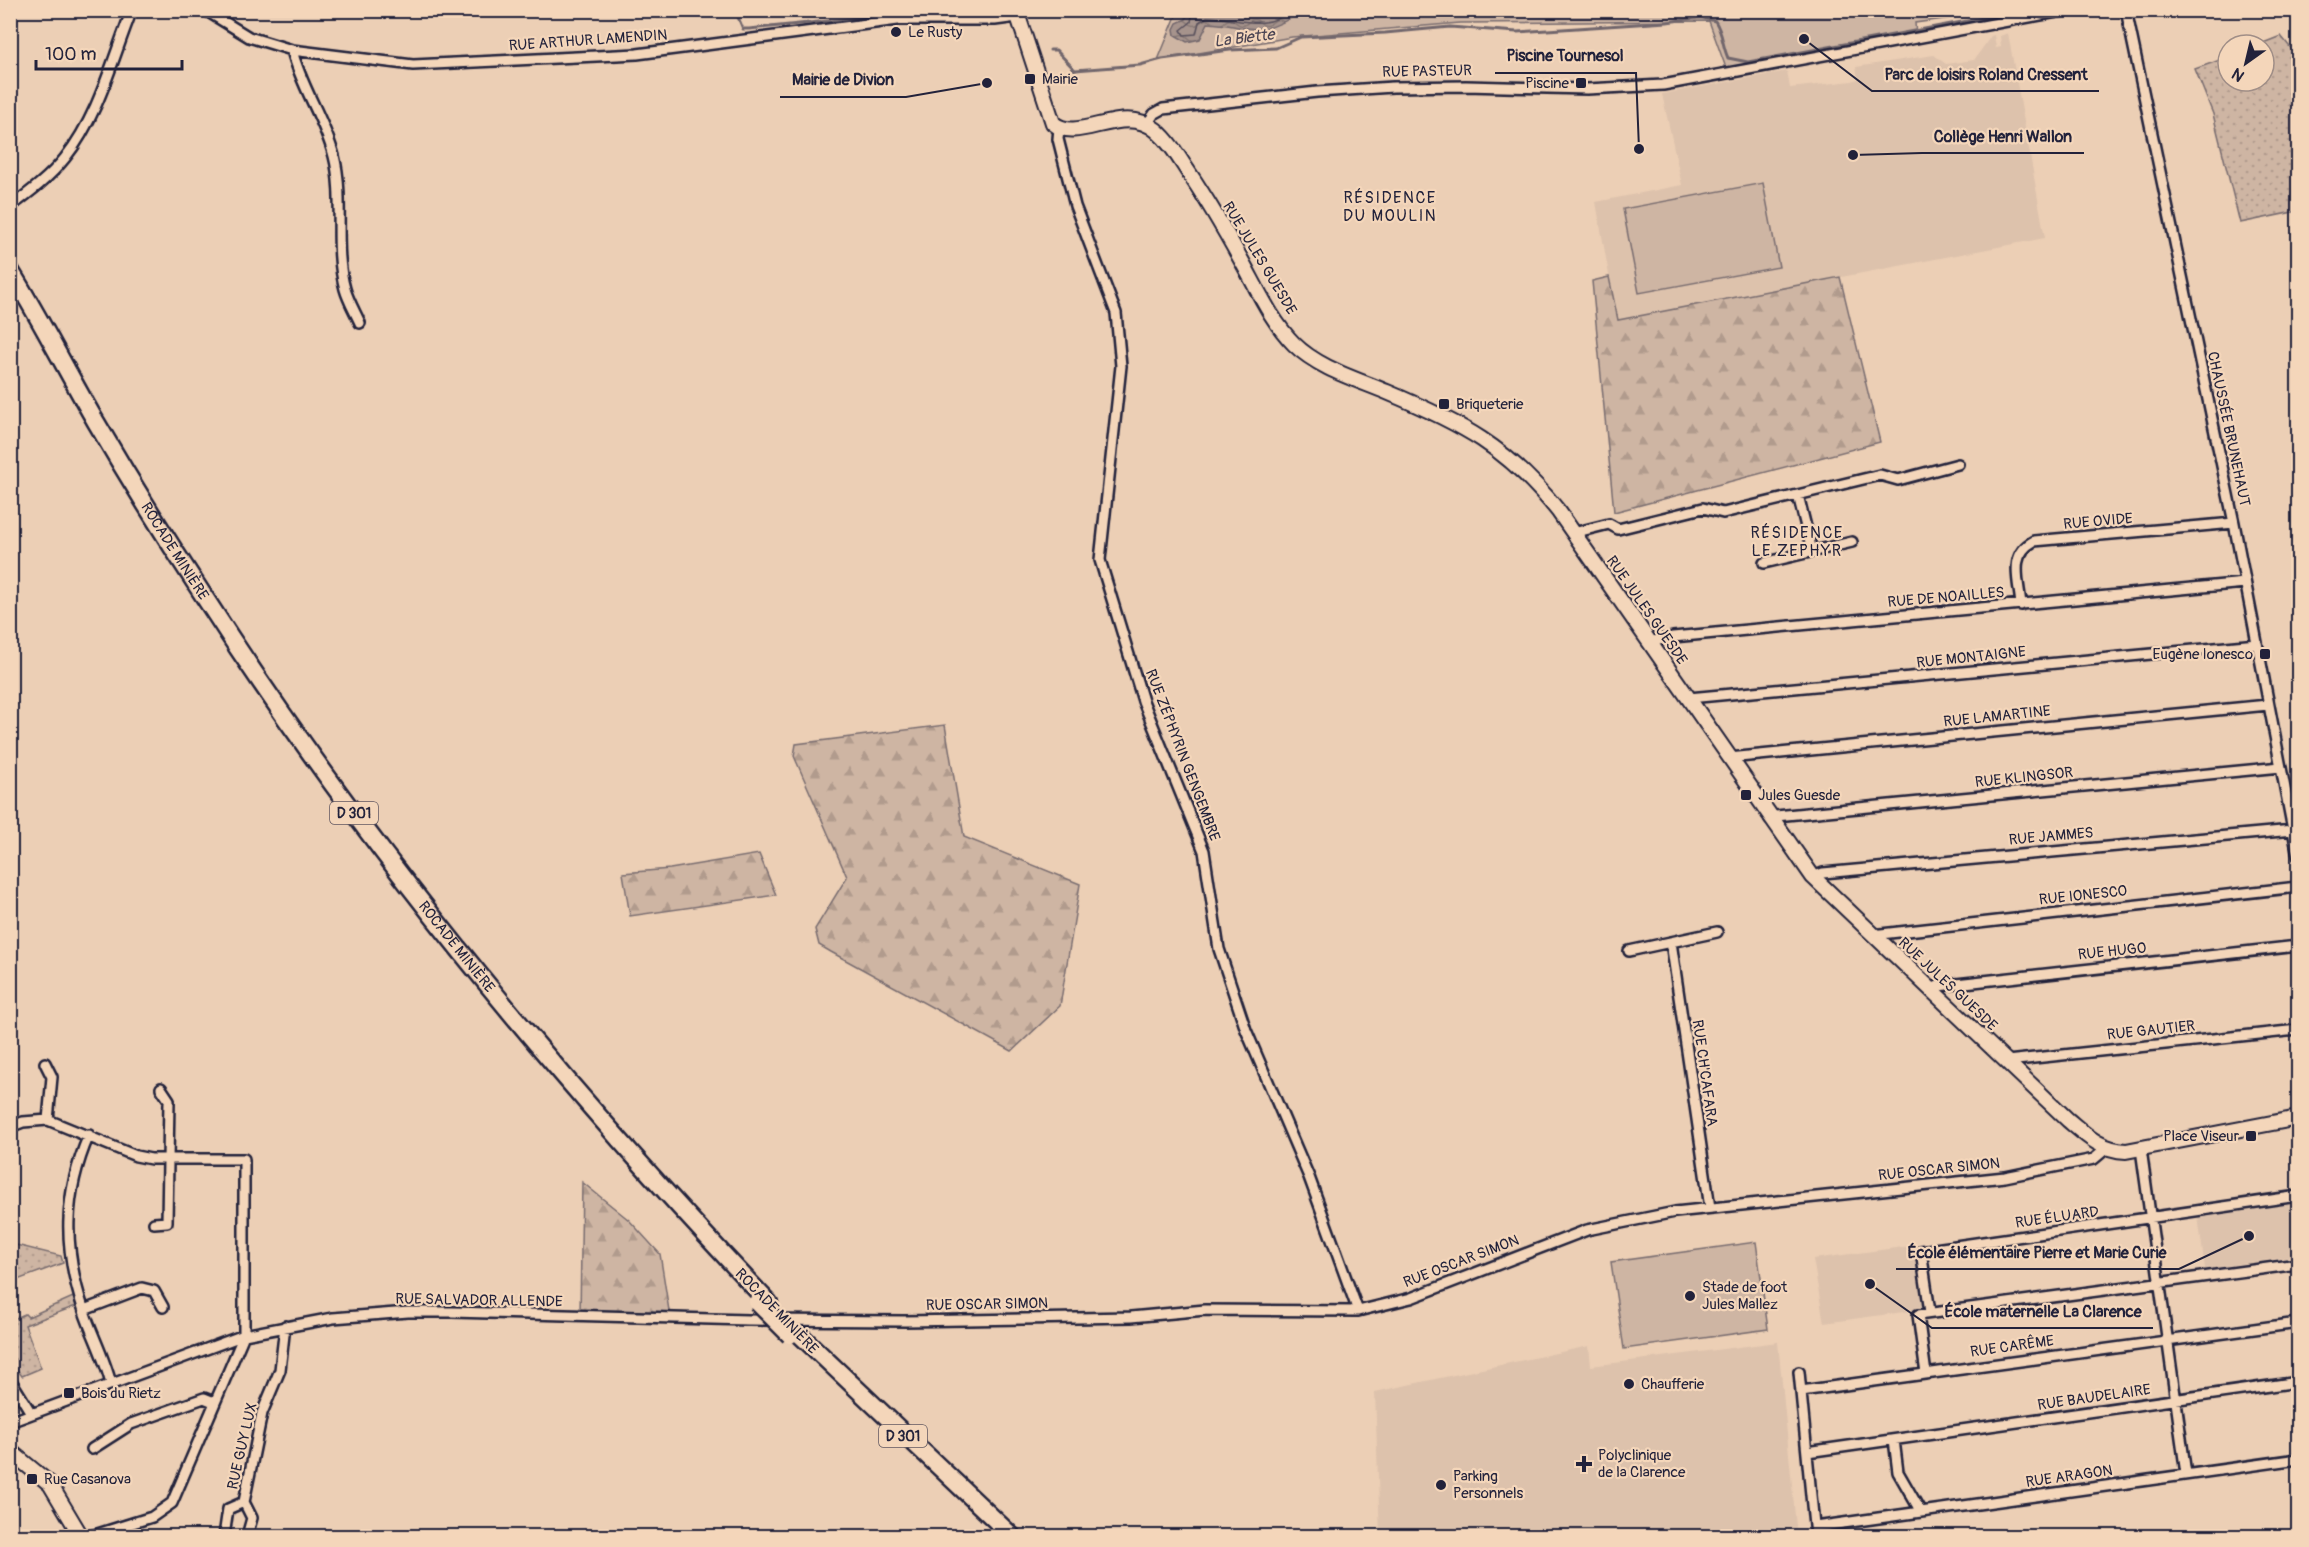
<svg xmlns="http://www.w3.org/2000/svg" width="2309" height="1547" font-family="Pangolin,sans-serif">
  <defs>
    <pattern id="grass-dots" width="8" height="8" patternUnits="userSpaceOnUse" patternTransform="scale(1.5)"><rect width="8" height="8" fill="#ceb5a3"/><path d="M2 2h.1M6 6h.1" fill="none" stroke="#b19b8d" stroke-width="1.8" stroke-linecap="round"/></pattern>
    <pattern id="forest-firs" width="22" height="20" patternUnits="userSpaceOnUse" patternTransform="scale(1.5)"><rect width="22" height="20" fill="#ceb5a3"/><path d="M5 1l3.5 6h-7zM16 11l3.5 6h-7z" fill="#b19b8d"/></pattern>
    <pattern id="water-waves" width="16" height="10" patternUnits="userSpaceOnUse" patternTransform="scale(1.5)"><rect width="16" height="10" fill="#a6938c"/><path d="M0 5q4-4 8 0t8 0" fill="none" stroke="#877874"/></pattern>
  </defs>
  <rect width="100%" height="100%" fill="#eccfb5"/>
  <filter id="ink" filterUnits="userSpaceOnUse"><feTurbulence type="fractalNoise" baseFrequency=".0167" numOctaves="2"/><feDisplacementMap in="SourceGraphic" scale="12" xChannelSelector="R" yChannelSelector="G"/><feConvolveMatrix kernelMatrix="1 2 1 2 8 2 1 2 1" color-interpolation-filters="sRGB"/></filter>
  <g filter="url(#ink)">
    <path fill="#ddc2ac" d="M2008 33 2045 238 1617 320 1596 202 1682 185 1662 94 1787 71 1790 88 1852 81 1858 79 1856 67 1934 55 1946 64 1974 60 1991 36 1994 35 1996 48 2001 47 2000 36Z
      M2298 1203V1256L2205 1269 2198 1216Z
      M1918 1245 1925 1309 1824 1323 1813 1259Z
      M1778 1342 1797 1536H1380L1375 1392 1589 1346 1591 1366Z"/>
    <path fill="url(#grass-dots)" stroke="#786c6f" stroke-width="1.5" d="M2281 36 2298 57V211L2240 223 2213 114 2195 69 2228 57V81H2264V45H2258Z
      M12 1244 61 1256 63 1263 12 1282Z
      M73 1297 76 1306 25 1325 41 1368 22 1376 11 1362V1320L25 1314 28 1317Z"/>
    <path fill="url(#forest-firs)" stroke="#786c6f" stroke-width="1.5" d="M1609 277 1618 320 1840 277 1880 442 1614 512 1592 281Z
      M945 725 964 837 1080 884 1060 1006 1012 1051 831 952 819 945 815 929 847 877 794 756 796 744Z
      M759 854 776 895 630 916 623 873 670 869Z
      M582 1182 629 1220 660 1254 670 1317H580Z"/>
    <path fill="#ceb5a3" stroke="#786c6f" stroke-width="1.5" d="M1178 11 2001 10V11L1915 23 1916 35 1726 68 1709 21 1460 23 1292 37 1158 60Z
      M1763 183 1779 267 1639 293 1623 209Z
      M1756 1242 1768 1329 1624 1349 1611 1262Z"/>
    <path fill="url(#water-waves)" stroke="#71666c" stroke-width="1.5" d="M1188 11V10L1302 11C1259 40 1253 26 1208 23L1200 39 1187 42 1175 35 1174 29 1177 23 1186 19Z"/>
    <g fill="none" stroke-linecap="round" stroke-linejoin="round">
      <path stroke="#574f5b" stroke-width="1.5" d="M1193 10 1191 22 1181 30 1184 35 1196 34 1199 22 1207 17C1236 17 1266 33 1291 10
        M1220 10 1249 16 1280 10"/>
      <path stroke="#71666c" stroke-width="3" d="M735 10 743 29H749L877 16
        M1050 50H1056L1075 70 1140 65 1162 59 1230 50 1276 48 1301 37 1385 33 1450 27 1517 32 1667 22 1701 17 1715 21C1723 33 1722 45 1728 58L1748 62 2026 10"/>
      <g stroke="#22223b" stroke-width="14">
        <path id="street" d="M205 10 249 37 292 50 413 65 637 54 898 20H995L1017 17
          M2126 10 2234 523 2298 856
          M292 50C301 87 324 118 334 156 345 199 333 246 345 289 348 300 355 312 360 323
          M1147 124 1154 114 1163 109 1317 92 1393 87 1466 86 1587 89 1663 85 2068 10
          M1059 128 1058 139 1075 206 1116 313 1121 366 1100 560 1143 701 1204 851 1219 949 1246 1030 1309 1177 1358 1311
          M10 207C30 192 50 177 65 158 99 115 112 60 132 10
          M1798 495 1812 551
          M1573 533 1609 524 1618 529 1703 508 1723 513 1880 475 1898 480 1958 464
          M1764 563 1852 542
          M2021 605C2019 580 2008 555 2034 541L2234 523
          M1649 642 1673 637 2245 583
          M1689 698 2257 644
          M1729 758 2268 705
          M1770 819 1776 816 2281 767
          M1813 877 1823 873 2293 830
          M1872 935 2298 887
          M1671 942 1710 1208
          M1629 951 1717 932
          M1930 990 1938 986 2298 946
          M2007 1061 2298 1030
          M45 1063 52 1077 48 1120
          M10 1127 23 1122 48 1120 136 1156 151 1159H244V1335L172 1503 152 1517 91 1536
          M89 1135C63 1195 63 1249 84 1311 92 1335 105 1359 111 1384
          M2141 1149 2186 1474
          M154 1223 167 1222 169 1100 161 1088
          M84 1310 142 1288 154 1291 163 1307
          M1930 1312 1921 1251 2298 1196
          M1799 1372 1815 1536
          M1926 1374 1918 1315 2298 1264
          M10 1379 31 1413
          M1801 1391 2298 1323
          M10 1422 244 1335 333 1318 408 1312H452L748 1320 905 1321 1131 1317 1205 1310 1358 1311 1411 1298 1587 1230 1675 1212 2005 1177 2094 1159 2107 1148
          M1894 1440 1898 1472 1921 1512 2298 1459
          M92 1449 131 1424 204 1398 214 1402
          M1807 1452 2298 1382
          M1815 1527 1921 1512
          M224 1536 228 1509 244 1502
          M247 1536 252 1518 244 1502 262 1413 280 1370 285 1326"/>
      </g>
      <g stroke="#22223b" stroke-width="18">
        <path id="secondary" d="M1016 10 1053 123C1078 145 1122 102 1156 130 1169 141 1178 156 1187 170 1208 201 1227 234 1245 267 1259 293 1273 323 1294 344 1318 368 1356 379 1387 392 1461 423 1508 447 1559 512L1813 877 2068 1120C2087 1136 2101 1150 2126 1151L2298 1118
          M10 1451 50 1484 81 1536"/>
      </g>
      <g stroke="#22223b" stroke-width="21">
        <g id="highway">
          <path id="s1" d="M10 270C41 320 67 372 96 422 131 482 167 540 205 598 368 852 562 1085 769 1303"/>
          <path d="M798 1333 1012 1536"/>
        </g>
      </g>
      <use href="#street" stroke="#f4d6ba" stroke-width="9"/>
      <use href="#secondary" stroke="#f4d6ba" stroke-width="14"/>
      <use href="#highway" stroke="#f4d6ba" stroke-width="16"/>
      <g stroke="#22223b" stroke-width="21" stroke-linecap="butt">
        <path id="highway-bridge" d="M757 1302 790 1335"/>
      </g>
      <use href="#highway-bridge" stroke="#f4d6ba" stroke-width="16"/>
    </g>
  </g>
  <g fill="#22223b" stroke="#f4d6ba" stroke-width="2">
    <circle cx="896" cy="32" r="6"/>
    <rect x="1024" y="73" width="12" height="12" rx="3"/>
    <rect x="1575" y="77" width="12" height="12" rx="3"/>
    <rect x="1438" y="398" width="12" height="12" rx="3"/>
    <rect x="2259" y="648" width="12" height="12" rx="3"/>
    <rect x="1740" y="789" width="12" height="12" rx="3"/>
    <rect x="2245" y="1130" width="12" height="12" rx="3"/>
    <circle cx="1690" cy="1296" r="6"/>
    <circle cx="1629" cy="1384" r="6"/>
    <rect x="63" y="1387" width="12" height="12" rx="3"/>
    <path d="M1581 1455h6v6h6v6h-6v6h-6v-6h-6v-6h6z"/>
    <rect x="26" y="1473" width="12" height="12" rx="3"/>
    <circle cx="1441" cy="1485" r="6"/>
  </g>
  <g text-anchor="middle" stroke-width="4.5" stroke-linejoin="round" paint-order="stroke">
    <g fill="#f4d6ba" stroke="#615861" stroke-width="1.5">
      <rect x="330" y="802" width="48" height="22" rx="4.5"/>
      <rect x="879" y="1425" width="48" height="22" rx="4.5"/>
    </g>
    <g font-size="14" font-weight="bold" fill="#22223b">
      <text x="354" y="818">D 301</text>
      <text x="903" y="1441">D 301</text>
    </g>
    <g font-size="15" fill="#22223b" stroke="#f4d6ba" text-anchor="start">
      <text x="908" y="37">Le Rusty</text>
      <text x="1042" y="84">Mairie</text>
      <text x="1569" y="88" text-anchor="end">Piscine</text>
      <text x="1456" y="409">Briqueterie</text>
      <text x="2253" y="659" text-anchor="end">Eugène Ionesco</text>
      <text x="1758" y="800">Jules Guesde</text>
      <text x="2239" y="1141" text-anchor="end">Place Viseur</text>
      <text x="1702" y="1292">Stade de foot<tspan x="1702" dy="17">Jules Mallez</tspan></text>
      <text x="1641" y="1389">Chaufferie</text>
      <text x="81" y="1398">Bois du Rietz</text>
      <text x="1598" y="1460">Polyclinique<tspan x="1598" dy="17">de la Clarence</tspan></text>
      <text x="1453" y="1481">Parking<tspan x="1453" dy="17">Personnels</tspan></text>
      <text x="44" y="1484">Rue Casanova</text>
    </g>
    <g font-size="15" fill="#22223b" stroke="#f4d6ba">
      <text transform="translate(588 40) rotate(-4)" y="5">RUE ARTHUR LAMENDIN</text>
      <text transform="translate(1427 71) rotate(-1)" y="5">RUE PASTEUR</text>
      <text transform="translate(1260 258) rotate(59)" y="5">RUE JULES GUESDE</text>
      <text transform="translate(2229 429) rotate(78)" y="5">CHAUSSÉE BRUNEHAUT</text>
      <text transform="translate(2098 521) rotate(-5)" y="5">RUE OVIDE</text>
      <text dy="5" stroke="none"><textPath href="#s1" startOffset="326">ROCADE MINIÈRE</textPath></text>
      <text transform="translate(1946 597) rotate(-5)" y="5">RUE DE NOAILLES</text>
      <text transform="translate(1647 610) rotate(55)" y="5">RUE JULES GUESDE</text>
      <text transform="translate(1971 657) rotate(-6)" y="5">RUE MONTAIGNE</text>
      <text transform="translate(1997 716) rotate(-6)" y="5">RUE LAMARTINE</text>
      <text transform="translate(1183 755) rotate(69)" y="5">RUE ZÉPHYRIN GENGEMBRE</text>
      <text transform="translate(2024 777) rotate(-6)" y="5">RUE KLINGSOR</text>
      <text transform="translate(2051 836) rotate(-5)" y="5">RUE JAMMES</text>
      <text transform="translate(2083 895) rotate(-6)" y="5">RUE IONESCO</text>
      <text dy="5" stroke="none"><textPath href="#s1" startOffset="812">ROCADE MINIÈRE</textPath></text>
      <text transform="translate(2112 951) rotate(-6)" y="5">RUE HUGO</text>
      <text transform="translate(1948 984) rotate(43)" y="5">RUE JULES GUESDE</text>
      <text transform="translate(2151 1030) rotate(-6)" y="5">RUE GAUTIER</text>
      <text transform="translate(1705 1073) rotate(82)" y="5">RUE CH'CAFARA</text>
      <text transform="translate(1939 1169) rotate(-6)" y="5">RUE OSCAR SIMON</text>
      <text transform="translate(2057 1217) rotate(-8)" y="5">RUE ÉLUARD</text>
      <text transform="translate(1461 1261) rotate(-21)" y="5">RUE OSCAR SIMON</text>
      <text transform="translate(479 1300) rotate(1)" y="5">RUE SALVADOR ALLENDE</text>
      <text transform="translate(987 1304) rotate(-1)" y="5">RUE OSCAR SIMON</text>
      <text transform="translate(777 1311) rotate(46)" y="5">ROCADE MINIÈRE</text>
      <text transform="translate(2012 1346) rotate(-8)" y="5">RUE CARÊME</text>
      <text transform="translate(2094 1397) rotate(-8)" y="5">RUE BAUDELAIRE</text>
      <text transform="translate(242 1446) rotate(-77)" y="5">RUE GUY LUX</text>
      <text transform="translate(2069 1476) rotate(-8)" y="5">RUE ARAGON</text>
    </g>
    <g font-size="16" font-style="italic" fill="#4a4453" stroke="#f4d6ba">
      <text transform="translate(1244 37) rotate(-7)" y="6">La Biette</text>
    </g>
    <g font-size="16" letter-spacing="1.5" fill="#22223b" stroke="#f4d6ba">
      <text x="1390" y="203">RÉSIDENCE<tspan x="1390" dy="18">DU MOULIN</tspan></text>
      <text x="1797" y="538">RÉSIDENCE<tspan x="1797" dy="18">LE ZEPHYR</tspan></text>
    </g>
  </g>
  <path fill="none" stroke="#22223b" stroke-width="2" d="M1639 149L1636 73H1495M1804 39L1872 91H2099M987 83L906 97H780M1853 155L1922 153H2084M2249 1236L2179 1269H1896M1870 1284L1932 1328H2153"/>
  <g fill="#22223b" stroke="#f4d6ba" stroke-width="2">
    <circle cx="1639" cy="149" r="6"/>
    <circle cx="1804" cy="39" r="6"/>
    <circle cx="987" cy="83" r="6"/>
    <circle cx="1853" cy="155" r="6"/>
    <circle cx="2249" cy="1236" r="6"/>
    <circle cx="1870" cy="1284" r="6"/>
  </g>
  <g font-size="16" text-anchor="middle" font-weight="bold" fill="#22223b" stroke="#f4d6ba" stroke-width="4.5" stroke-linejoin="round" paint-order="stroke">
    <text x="1565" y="61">Piscine Tournesol</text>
    <text x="1986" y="80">Parc de loisirs Roland Cressent</text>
    <text x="843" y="85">Mairie de Divion</text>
    <text x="2003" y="142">Collège Henri Wallon</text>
    <text x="2037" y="1258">École élémentaire Pierre et Marie Curie</text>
    <text x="2043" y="1317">École maternelle La Clarence</text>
  </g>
  <rect width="2309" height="1547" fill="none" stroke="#f4d6ba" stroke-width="36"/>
  <rect x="18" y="18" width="2273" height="1511" fill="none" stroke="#22223b" stroke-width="2" filter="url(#ink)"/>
  <g transform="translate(2246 63) rotate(214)"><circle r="28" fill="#f4d6ba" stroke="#a08e87" stroke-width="1.5"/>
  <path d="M0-4.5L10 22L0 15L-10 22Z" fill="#22223b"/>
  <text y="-9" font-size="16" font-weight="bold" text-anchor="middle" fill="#22223b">N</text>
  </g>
  <path d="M36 60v9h146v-9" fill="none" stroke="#22223b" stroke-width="3"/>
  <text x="45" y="60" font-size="18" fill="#22223b" stroke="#f4d6ba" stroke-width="4.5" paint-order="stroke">100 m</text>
</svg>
